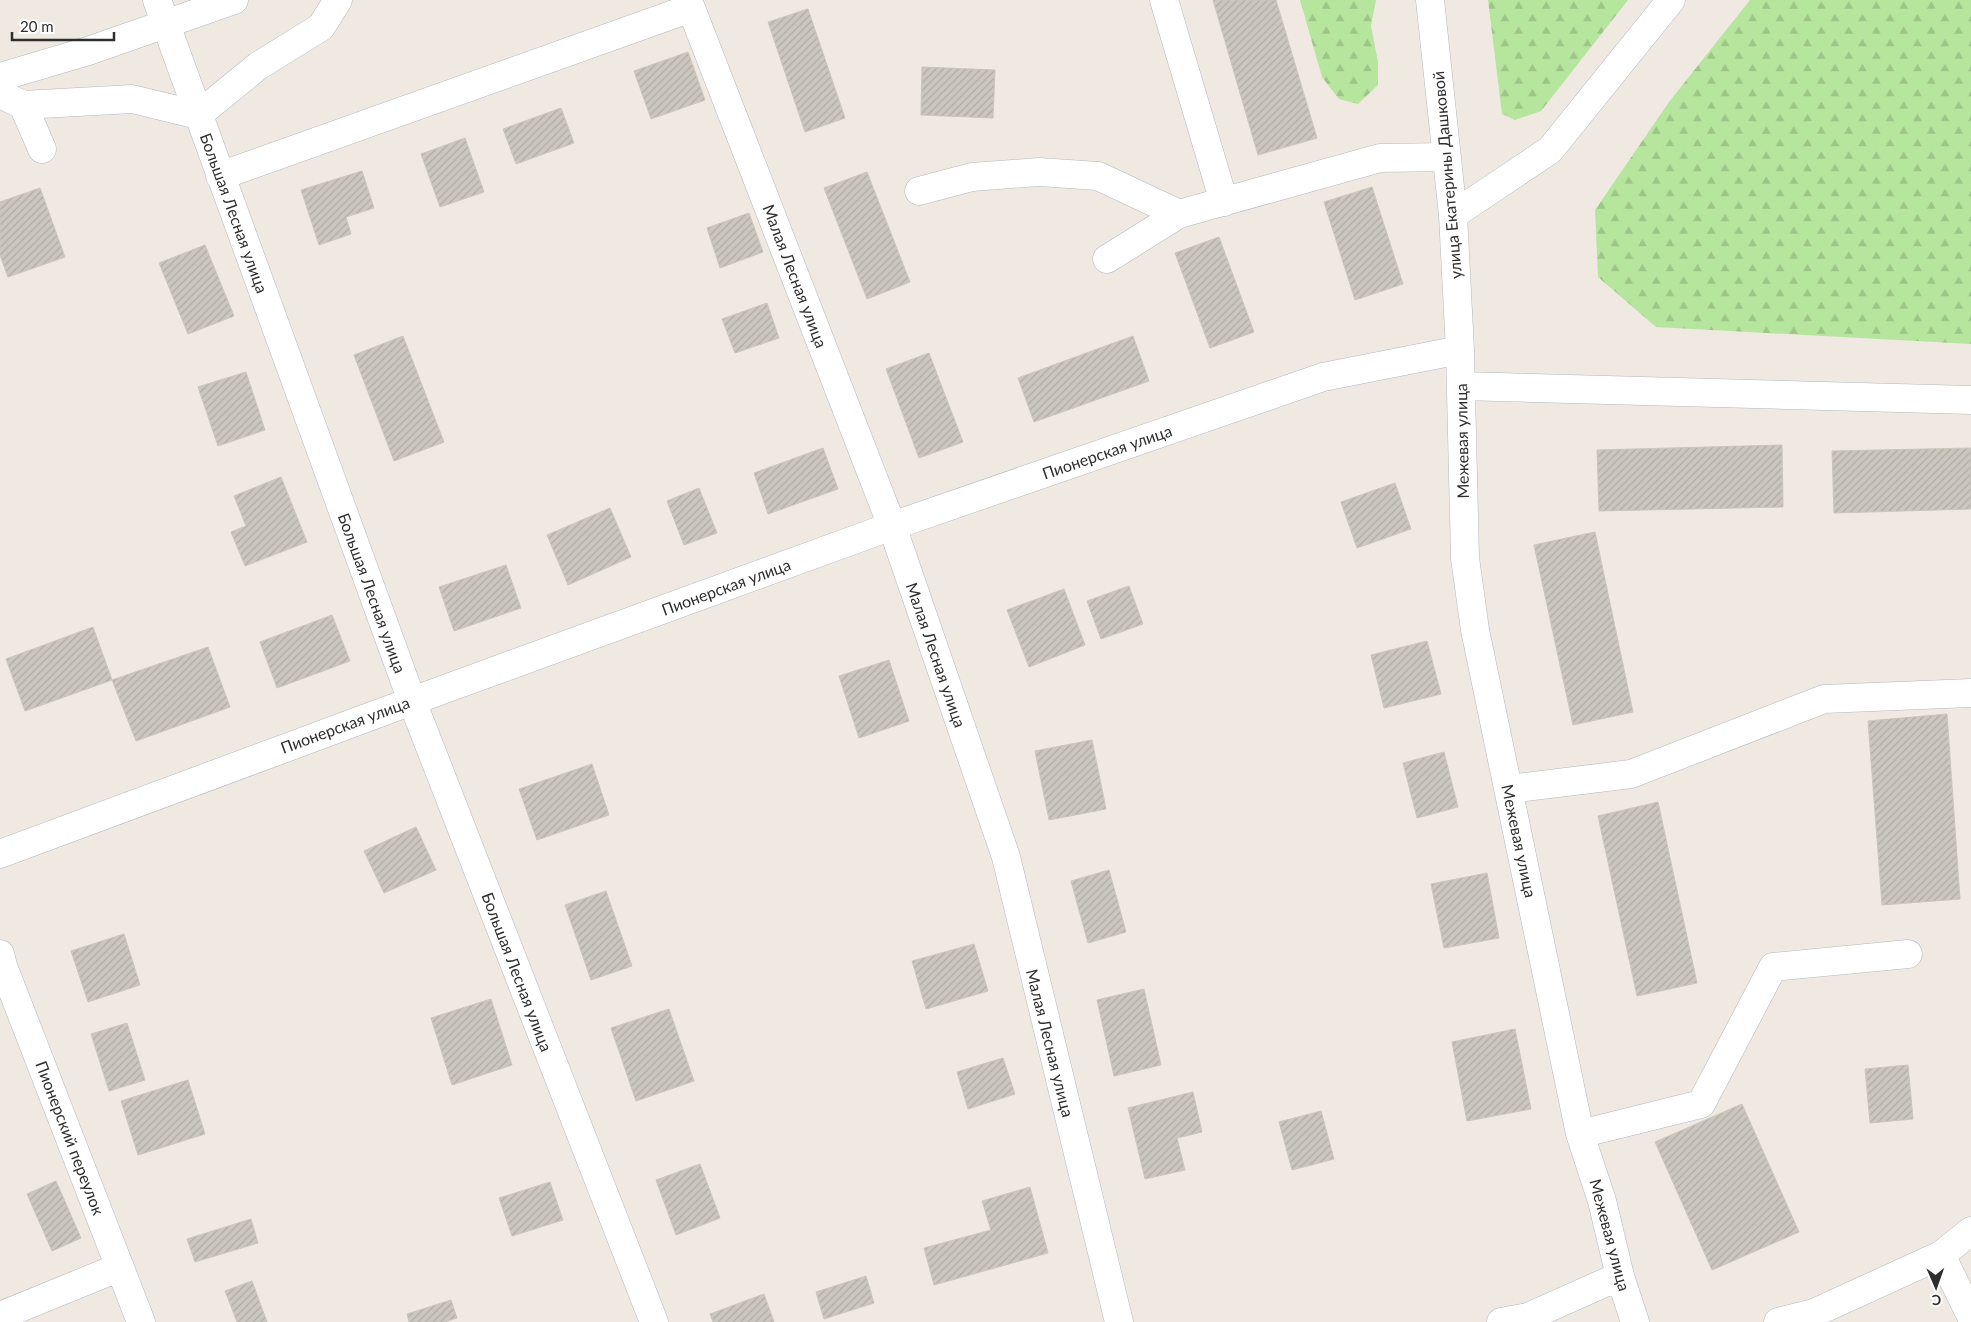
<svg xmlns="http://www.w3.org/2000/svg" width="1971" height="1322" font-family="Lato,sans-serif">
  <defs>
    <pattern id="forest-firs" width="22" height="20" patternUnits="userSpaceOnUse" patternTransform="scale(1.25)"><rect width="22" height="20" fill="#b6e59e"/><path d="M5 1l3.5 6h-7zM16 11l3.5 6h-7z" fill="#9dc588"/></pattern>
    <pattern id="building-hatch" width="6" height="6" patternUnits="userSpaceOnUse" patternTransform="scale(1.25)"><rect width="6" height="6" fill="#cbc7bf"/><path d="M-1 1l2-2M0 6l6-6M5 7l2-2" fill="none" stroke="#afaba4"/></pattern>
  </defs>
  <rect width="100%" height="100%" fill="#efe9e1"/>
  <path fill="url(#forest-firs)" d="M1300 0H1376L1371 26 1378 62V85L1358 104 1339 99 1322 77Z
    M1488 0H1628L1541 111 1515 120 1502 114Z
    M1750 0H1971V344L1656 327 1598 277 1595 210 1669 102Z"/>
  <path fill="url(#building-hatch)" stroke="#cbc5ba" d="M1213 0H1276L1317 138 1258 155Z
    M808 9 845 118 805 132 768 22Z
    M688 52 705 100 651 119 634 71Z
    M922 67 995 70 993 118 921 115Z
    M561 108 574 143 516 164 503 129Z
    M465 138 484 192 440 207 421 154Z
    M362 171 374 208 346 217 351 234 319 245 301 190Z
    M867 172 910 282 867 299 824 188Z
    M1372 187 1403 284 1355 300 1324 202Z
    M40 188 65 257 8 277 0 255V202Z
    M749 213 763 252 720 268 707 228Z
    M1219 237 1254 332 1210 348 1175 253Z
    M205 245 234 316 188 334 159 263Z
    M767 303 779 338 735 353 722 319Z
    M403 336 444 442 394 461 354 355Z
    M1133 336 1149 381 1034 422 1018 378Z
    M929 353 963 442 919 458 886 369Z
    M246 372 265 430 218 446 198 387Z
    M1782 445 1783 507 1599 511 1597 450Z
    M823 448 838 489 768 514 754 473Z
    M1971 448V509L1834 513 1832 451Z
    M281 477 307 542 245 566 231 532 246 526 234 496Z
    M1395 483 1411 529 1357 548 1341 502Z
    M699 488 717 533 684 545 667 501Z
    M610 508 631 557 568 585 547 535Z
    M1595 532 1633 712 1573 725 1534 545Z
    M506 565 521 608 454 631 439 587Z
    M1129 586 1143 624 1101 639 1087 601Z
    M1064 589 1085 645 1029 667 1007 610Z
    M332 615 350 661 277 688 260 642Z
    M93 627 112 680 25 711 6 659Z
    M1427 641 1441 694 1384 708 1371 655Z
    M208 647 230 707 136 741 112 680Z
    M889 660 909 721 859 738 839 676Z
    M1947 714 1960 899 1882 905 1868 721Z
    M1092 740 1106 809 1049 820 1035 751Z
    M1444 752 1458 807 1417 818 1403 763Z
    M592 764 609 815 537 840 519 789Z
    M1658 802 1697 983 1637 996 1598 816Z
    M416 827 436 870 384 893 364 851Z
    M1109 870 1126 932 1088 943 1071 881Z
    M1487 873 1499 938 1444 948 1431 884Z
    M606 891 632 966 591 980 565 905Z
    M124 934 140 985 88 1002 71 951Z
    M974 944 988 991 926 1009 912 961Z
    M1144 989 1161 1065 1114 1076 1097 1000Z
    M491 999 512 1065 452 1085 431 1018Z
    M669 1009 694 1081 636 1101 611 1028Z
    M127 1023 145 1080 109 1091 91 1034Z
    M1515 1029 1531 1109 1467 1121 1452 1042Z
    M1003 1058 1015 1094 968 1109 957 1072Z
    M1908 1065 1913 1119 1870 1123 1865 1069Z
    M188 1080 205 1134 138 1155 121 1101Z
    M1193 1092 1202 1132 1177 1138 1185 1170 1145 1179 1128 1108Z
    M1742 1104 1799 1232 1712 1270 1655 1142Z
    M1321 1111 1334 1159 1292 1170 1279 1122Z
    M700 1164 720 1218 676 1235 656 1180Z
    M56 1181 81 1238 52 1251 27 1194Z
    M550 1182 563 1220 512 1236 499 1198Z
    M1030 1187 1048 1253 934 1285 924 1248 991 1230 982 1201Z
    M251 1219 258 1243 195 1262 187 1239Z
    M866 1276 874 1303 824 1319 816 1292Z
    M252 1281 267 1322H237L225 1291Z
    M764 1294 774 1322H713L710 1314Z
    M451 1300 457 1318 445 1322H409L407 1314Z"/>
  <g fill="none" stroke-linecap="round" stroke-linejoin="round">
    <g stroke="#b4b7c1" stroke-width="29">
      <path id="minor" d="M157 0 412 701 654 1322
        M1164 0 1224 202
        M1430 0 1453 215 1460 350 1465 558 1475 630 1580 1134 1602 1201 1620 1276 1635 1322
        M0 77 88 51 234 0
        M0 94 23 105 132 99 198 115 258 66 321 27 338 0
        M23 105 42 149
        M220 176 691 8 892 526 1006 857 1119 1322
        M919 191 972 177 1039 172 1098 176 1179 214
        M1453 215 1550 150 1671 0
        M1107 259 1179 214 1380 158 1447 157
        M1461 386 1971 400
        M1508 789 1631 774 1824 699 1971 693
        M0 854 412 701 892 526 1323 377 1460 350
        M0 954 3 966 141 1322
        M1580 1134 1701 1104 1773 967 1908 954
        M1941 1255 1971 1316
        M0 1316 120 1267
        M1501 1322 1528 1317 1620 1276
        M1778 1322 1814 1313 1941 1255 1971 1231"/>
    </g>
    <use href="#minor" stroke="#fff" stroke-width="28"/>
  </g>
  <g text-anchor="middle" stroke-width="4.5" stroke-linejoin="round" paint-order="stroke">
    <g font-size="16" fill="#2e2e2e" stroke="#fff">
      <text transform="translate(1447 175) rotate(-95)" y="6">улица Екатерины Дашковой</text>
      <text transform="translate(234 213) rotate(70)" y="6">Большая Лесная улица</text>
      <text transform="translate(795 276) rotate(69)" y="6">Малая Лесная улица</text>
      <text transform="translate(1462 441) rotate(-91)" y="6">Межевая улица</text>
      <text transform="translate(1107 452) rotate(-19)" y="6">Пионерская улица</text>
      <text transform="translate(726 587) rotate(-20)" y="6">Пионерская улица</text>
      <text transform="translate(372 593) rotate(70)" y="6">Большая Лесная улица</text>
      <text transform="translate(936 655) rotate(71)" y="6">Малая Лесная улица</text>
      <text transform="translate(345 725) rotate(-20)" y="6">Пионерская улица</text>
      <text transform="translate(1519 841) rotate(78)" y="6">Межевая улица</text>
      <text transform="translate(517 972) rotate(69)" y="6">Большая Лесная улица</text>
      <text transform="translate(1050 1043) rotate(76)" y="6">Малая Лесная улица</text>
      <text transform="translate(70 1138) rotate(69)" y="6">Пионерский переулок</text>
      <text transform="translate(1610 1235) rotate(75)" y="6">Межевая улица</text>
    </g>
  </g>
  <g transform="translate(1936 1287) rotate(178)" stroke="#ffffff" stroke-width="4" paint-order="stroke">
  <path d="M0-4L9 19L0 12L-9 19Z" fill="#2e2e2e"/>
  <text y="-8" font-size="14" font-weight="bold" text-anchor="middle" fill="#2e2e2e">С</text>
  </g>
  <path d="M12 32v8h102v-8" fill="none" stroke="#2e2e2e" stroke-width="2.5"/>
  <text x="20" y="32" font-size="15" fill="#2e2e2e" stroke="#ffffff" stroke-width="4" paint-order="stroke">20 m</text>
</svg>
